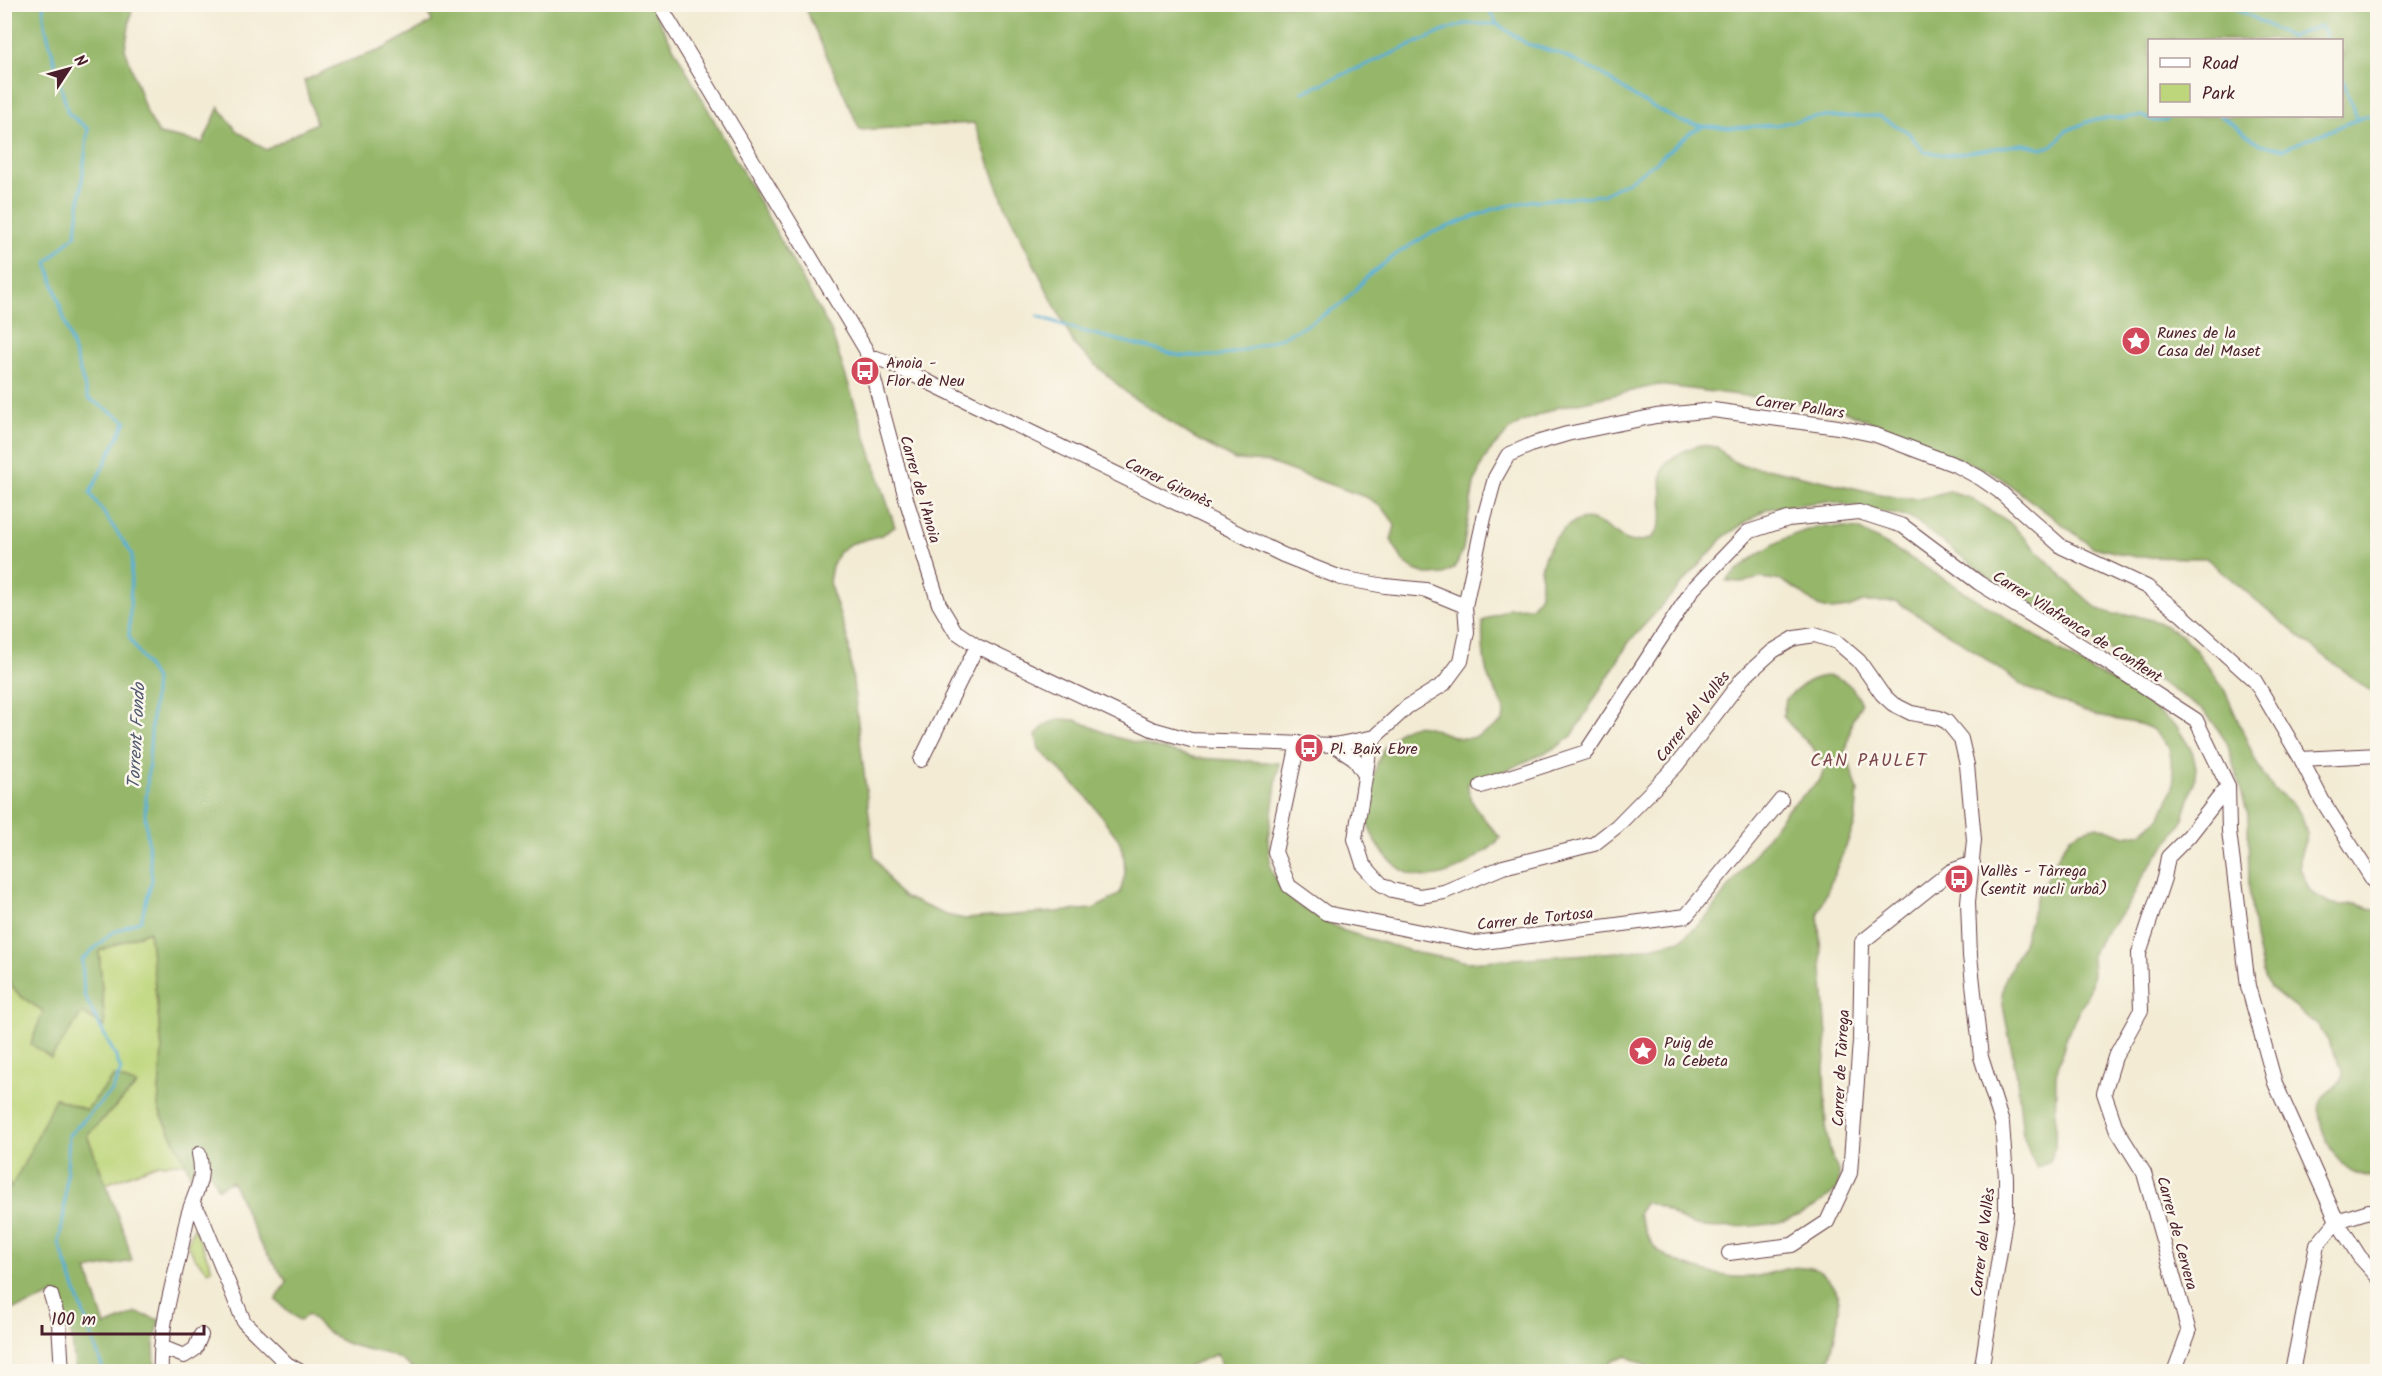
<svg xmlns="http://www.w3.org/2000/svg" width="2382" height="1376" font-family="Kalam,sans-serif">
  <rect width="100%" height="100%" fill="#fbf7ec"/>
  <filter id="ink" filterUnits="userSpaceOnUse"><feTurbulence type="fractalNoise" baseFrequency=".0167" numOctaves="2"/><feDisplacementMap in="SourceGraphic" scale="12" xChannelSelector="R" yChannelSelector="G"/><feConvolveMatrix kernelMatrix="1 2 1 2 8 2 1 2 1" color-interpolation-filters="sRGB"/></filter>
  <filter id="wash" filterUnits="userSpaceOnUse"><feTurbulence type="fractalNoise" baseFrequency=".008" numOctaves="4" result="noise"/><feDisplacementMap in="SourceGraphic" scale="24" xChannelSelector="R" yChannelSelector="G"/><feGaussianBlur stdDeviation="1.35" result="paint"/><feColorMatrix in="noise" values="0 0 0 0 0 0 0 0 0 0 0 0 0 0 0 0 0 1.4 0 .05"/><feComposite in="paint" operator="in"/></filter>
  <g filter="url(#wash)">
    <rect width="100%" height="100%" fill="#f3ebd4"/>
    <path fill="#bed67b" stroke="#847a53" stroke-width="1.5" d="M149 931 162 1050 158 1108 186 1163 158 1164 106 1184 87 1135 136 1086 86 1110 56 1098 29 1154 10 1190 4 1165V976L20 996 43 1011 82 1013 105 1027 99 951Z
      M194 1227 212 1269 208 1271 196 1259 187 1245Z"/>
    <path fill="#96b76b" stroke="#706b4b" stroke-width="1.5" fill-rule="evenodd" d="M5 5H135L132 9 125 49 146 111 159 134 203 143 219 107 236 130 266 150 316 123 304 81 340 64 381 50 432 22 426 5H650L831 331 895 527 882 535 850 544 839 552 832 566 829 582 848 640 874 855 894 888 904 897 946 915 965 919 1093 909 1107 902 1120 893 1125 874 1124 857 1119 840 1087 797 1039 749 1036 735 1045 725 1059 719 1076 720 1115 737 1197 758 1279 763 1268 840 1271 870 1283 891 1296 904 1344 931 1417 953 1468 962 1633 951 1681 940 1706 918 1787 810 1820 780 1825 767C1816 746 1796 734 1783 716L1786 699C1793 693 1801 686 1809 681 1833 669 1853 681 1861 704L1852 721 1846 752 1858 791 1855 824 1818 913 1827 1036 1824 1068 1826 1132 1830 1150 1839 1174 1838 1188C1804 1220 1778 1226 1733 1227 1721 1228 1707 1228 1696 1226 1677 1221 1667 1206 1646 1202L1638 1214C1643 1224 1647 1239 1655 1247 1673 1266 1724 1279 1750 1277 1768 1276 1786 1266 1804 1267 1822 1267 1838 1285 1839 1303 1840 1325 1830 1349 1828 1371H1656L1627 1356 1612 1361 1600 1372H1223L1217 1354 1174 1372H1057L1047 1367 1043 1372 415 1371C393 1349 373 1354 346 1343 331 1337 319 1325 308 1314L300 1321 276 1300 287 1282 259 1242 232 1181 218 1188 205 1163 194 1185 186 1163 158 1108 162 1050 149 931 99 951 105 1027 82 1013 51 1058 31 1044 43 1011 20 996 5 976Z
      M804 5H2377V696L2306 642 2206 558 2136 557 2093 547 1995 474 1835 407 1658 385 1556 408 1522 422 1509 431 1489 452 1480 468 1474 484 1463 549 1455 568 1444 574 1429 575 1414 570 1403 561 1391 540 1395 526C1388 512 1381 506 1368 498L1267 462 1235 460 1193 437 1129 395 1075 346 1006 208 974 123 860 130ZM2150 40H2342V116H2150Z
      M1700 445 1717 447 1730 460 1743 466 1771 469 1898 498H1924L1949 491 1969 497 2009 522 2074 588 2098 609 2113 614 2134 615 2158 622 2183 636 2198 653 2224 689 2258 766 2267 780 2274 789 2293 804 2302 816 2307 835 2300 856V868L2309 889 2313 894 2330 903 2340 905 2357 904 2377 911V1175C2346 1187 2314 1131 2320 1104 2323 1093 2335 1089 2342 1080L2343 1071 2327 1039 2318 1026 2271 988 2264 977 2255 938 2249 887 2248 815 2227 743 2213 722 2202 709 2193 703 2099 643 1997 584 1912 518 1828 501 1766 509 1726 535 1629 642 1572 736 1557 747 1505 771 1480 777 1468 784C1467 805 1489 822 1500 838 1494 846 1485 852 1476 858 1447 879 1413 887 1387 857 1378 846 1370 835 1368 821 1367 809 1370 796 1372 784 1375 765 1382 746 1398 733 1423 712 1445 742 1471 738 1484 735 1493 728 1503 721 1508 701 1491 691 1487 673 1483 656 1482 638 1483 621L1509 608 1531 607C1547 591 1538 581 1542 564 1547 544 1571 512 1595 521 1618 530 1623 551 1653 537 1682 496 1630 467 1700 445Z
      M1825 526 1858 529 1907 556 2095 673 2125 686 2177 727 2192 751 2196 767 2194 783 2181 825 2146 871 2128 905 2100 939 2092 956 2093 973 2090 989 2067 1035 2056 1074 2055 1147 2049 1161 2037 1168 2031 1157 2023 1134 2016 1071 2004 1011 2002 997 2004 982 2023 943 2037 896 2061 851 2070 837 2080 831 2097 826 2126 836 2141 833 2161 817 2173 788 2174 775 2169 748 2152 729 2140 724 2097 716 2027 688 1957 639 1897 602H1863L1848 608 1832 610 1818 606 1796 589 1782 581 1762 578 1742 582 1726 581C1753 555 1787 532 1825 526Z
      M114 1076 137 1085 87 1135 125 1235 132 1261 87 1270 105 1326 137 1313 160 1320 154 1343 155 1371H75L72 1337 56 1294 26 1306 5 1311 4 1165 10 1189 29 1154 55 1098 86 1110Z"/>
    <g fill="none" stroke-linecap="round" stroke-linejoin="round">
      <path stroke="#59b0d6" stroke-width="3" d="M43 4 45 25 68 113 88 129 76 234 47 262 88 398 126 421 90 493 132 554 129 637 155 679 145 814 152 880 141 920 110 934 82 960 84 995 115 1055 121 1070 112 1091 69 1135 64 1213 59 1243 104 1372
        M1486 4 1497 24
        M2228 4 2290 37 2320 26 2323 29 2328 40
        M2342 77 2357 120
        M1303 92 1449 29 1465 24H1497L1527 44 1558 53 1602 74 1636 98 1682 122 1703 126 1733 128 1775 125 1815 117 1879 116 1908 132 1924 152 1948 155 2023 144 2043 148 2052 146 2066 131 2092 120 2141 116 2155 121H2166L2169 116
        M2221 116 2260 144 2283 149 2366 116 2378 118
        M1038 316 1078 330 1181 356H1220L1248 349 1280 338 1307 325 1343 303 1368 276 1398 253 1429 234 1494 209 1530 201 1603 195 1630 180 1652 165 1691 132 1702 127"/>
    </g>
  </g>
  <g filter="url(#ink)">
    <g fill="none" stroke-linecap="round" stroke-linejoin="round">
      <g stroke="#633e44" stroke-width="16">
        <path id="minor" d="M659 4 866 350 907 502 939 604 955 631 977 646 1152 729 1191 740 1334 745 1375 737
          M869 359 876 358 885 361 1283 555 1341 578 1385 586 1426 590 1465 606
          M1298 743 1275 852 1289 886 1326 913 1476 943 1686 916 1781 800
          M1334 745 1354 758 1364 773
          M2301 759 2378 755
          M921 760 977 646
          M1481 786 1586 752 1693 589 1748 532 1788 519 1859 512 1903 526 1979 583 2088 650 2196 720 2228 786 2229 831 2248 986 2275 1083 2337 1221 2359 1256 2378 1277
          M193 1204 201 1216 244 1322 287 1364 301 1372
          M1729 1253 1792 1245 1827 1222 1850 1173 1860 1041 1862 942 1951 871 1973 863
          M51 1295 59 1323 62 1372
          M161 1347 184 1356 195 1349 201 1335
          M161 1372C159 1330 172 1288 181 1248 184 1236 185 1224 189 1212 196 1190 205 1179 199 1154
          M1981 1372 2006 1213V1178L2002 1123 1981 1057 1970 956 1968 902 1974 840 1967 765 1961 739 1947 722 1939 718 1911 713 1893 704 1882 694 1859 661 1837 642 1815 635 1795 638 1773 651 1743 678 1676 766 1617 826 1594 844 1503 867 1444 892 1420 896 1392 890 1381 884 1363 864 1355 839 1369 753 1375 737 1407 707 1444 684 1461 661 1467 632 1465 606 1484 518 1495 478 1508 455 1533 444 1567 434 1656 416 1713 410 1838 427 1876 435 1958 466 1980 478 1999 491 2062 547 2147 587 2182 615 2255 681 2301 759 2322 800 2378 888
          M2174 1372 2189 1332 2144 1173 2116 1128 2104 1093 2115 1057 2141 1010 2139 953 2164 878 2168 857 2189 836 2228 786
          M2292 1372 2317 1245 2337 1221 2369 1211 2378 1213"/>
      </g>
      <use href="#minor" stroke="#fff" stroke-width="14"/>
    </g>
  </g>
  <defs>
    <g id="sight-disc" transform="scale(1.5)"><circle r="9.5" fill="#d1495b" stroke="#fbf7ec"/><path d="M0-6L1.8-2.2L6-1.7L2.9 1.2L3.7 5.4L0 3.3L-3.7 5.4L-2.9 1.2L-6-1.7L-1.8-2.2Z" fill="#fff"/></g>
    <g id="bus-disc" transform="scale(1.5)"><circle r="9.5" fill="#d1495b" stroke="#fbf7ec"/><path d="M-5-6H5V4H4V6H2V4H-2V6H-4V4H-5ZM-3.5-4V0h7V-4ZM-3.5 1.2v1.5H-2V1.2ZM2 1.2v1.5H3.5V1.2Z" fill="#fff"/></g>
  </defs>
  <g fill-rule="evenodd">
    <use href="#sight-disc" x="2136" y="341"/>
    <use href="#bus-disc" x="865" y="371"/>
    <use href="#bus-disc" x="1309" y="748"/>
    <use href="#bus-disc" x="1959" y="879"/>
    <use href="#sight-disc" x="1643" y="1051"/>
  </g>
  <g text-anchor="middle" stroke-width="5" stroke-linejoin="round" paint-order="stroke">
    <g font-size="16" fill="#4a1f2b" stroke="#fbf7ec" text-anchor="start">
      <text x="2157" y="338">Runes de la<tspan x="2157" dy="18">Casa del Maset</tspan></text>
      <text x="886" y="368">Anoia -<tspan x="886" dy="18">Flor de Neu</tspan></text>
      <text x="1330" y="754">Pl. Baix Ebre</text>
      <text x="1980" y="876">Vallès - Tàrrega<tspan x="1980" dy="18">(sentit nucli urbà)</tspan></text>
      <text x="1664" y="1048">Puig de<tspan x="1664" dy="18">la Cebeta</tspan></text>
    </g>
    <g font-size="16" fill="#4a1f2b" stroke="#fbf7ec">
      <text transform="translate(1800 406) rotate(8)" y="6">Carrer Pallars</text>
      <text transform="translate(1169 482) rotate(26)" y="6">Carrer Gironès</text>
      <text transform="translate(921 489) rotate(74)" y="6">Carrer de l'Anoia</text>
      <text transform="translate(2078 626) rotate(32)" y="6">Carrer Vilafranca de Conflent</text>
      <text transform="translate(1692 716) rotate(-52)" y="6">Carrer del Vallès</text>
      <text transform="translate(1535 918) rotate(-6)" y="6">Carrer de Tortosa</text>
      <text transform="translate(1840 1068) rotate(-87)" y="6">Carrer de Tàrrega</text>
      <text transform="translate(2178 1233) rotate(75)" y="6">Carrer de Cervera</text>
      <text transform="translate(1982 1242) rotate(-83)" y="6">Carrer del Vallès</text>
    </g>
    <g font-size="18" font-style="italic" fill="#50596f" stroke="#fbf7ec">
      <text transform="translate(136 736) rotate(-87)" y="6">Torrent Fondo</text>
    </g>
    <g font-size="18" letter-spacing="1.5" fill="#7d484d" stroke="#fbf7ec">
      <text x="1869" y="766">CAN PAULET</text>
    </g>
  </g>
  <rect width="2382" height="1376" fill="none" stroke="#fbf7ec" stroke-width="24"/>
  <rect x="2148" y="39" width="195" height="78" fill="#fbf7ec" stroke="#b4a19f" stroke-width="1.5"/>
  <rect x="2160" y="58" width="30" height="9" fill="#ffffff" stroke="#b4a19f" stroke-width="1.5"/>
  <text x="2202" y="69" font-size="18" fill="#4a1f2b">Road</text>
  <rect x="2160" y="84" width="30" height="18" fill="#bed67b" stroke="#b4a19f" stroke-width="1.5"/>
  <text x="2202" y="99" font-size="18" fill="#4a1f2b">Park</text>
  <g transform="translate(69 69) rotate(54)" stroke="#fbf7ec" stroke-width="4.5" paint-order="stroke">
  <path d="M0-4.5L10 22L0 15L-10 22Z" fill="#4a1f2b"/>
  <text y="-9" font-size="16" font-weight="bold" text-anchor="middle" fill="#4a1f2b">N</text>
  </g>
  <path d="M42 1325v9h162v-9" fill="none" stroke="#4a1f2b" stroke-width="3"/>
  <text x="51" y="1325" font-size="18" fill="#4a1f2b" stroke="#fbf7ec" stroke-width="4.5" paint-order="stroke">100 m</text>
</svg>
